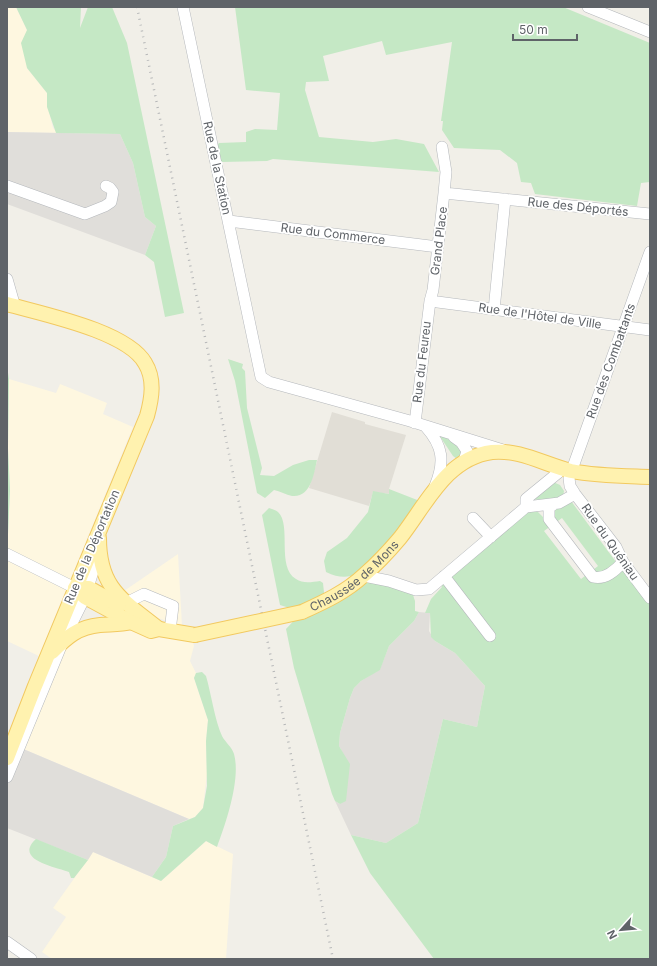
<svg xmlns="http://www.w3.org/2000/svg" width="657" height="966" font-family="Inter,sans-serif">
  <rect width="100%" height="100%" fill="#f1efe8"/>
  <path fill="#fef7e0" d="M7 7H16L27 30V68L47 93 50 116 53 128 58 133 7 132Z
    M9 379 56 393 60 384 107 403 103 414 133 427 39 656 7 641V557L10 490 8 448Z
    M178 554 182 626 149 615 121 593Z
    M120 628 193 642 194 646 190 661 196 673 194 678 208 720 206 741 207 774 203 808 195 817 189 819 21 748 47 682 73 636Z
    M206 841 233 854 226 959H52L42 952 66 917 53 908 93 852 161 881Z"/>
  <path fill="#e0deda" d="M7 132 120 134 133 163 145 217 156 226 145 255 7 204V193L11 182 7 180Z
    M419 612 430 613 429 631 435 641 455 653 485 686 477 727 443 719 418 823 386 843 351 835 335 801 340 804 349 764 339 746 340 733 350 698 354 688 361 681 380 669 389 646 414 621Z
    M21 748 189 819 173 826 166 857 152 877 93 852 88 860 7 828V782Z"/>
  <path fill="#e1ded6" d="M332 412 365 422V424L406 435 389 489 390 494 373 492 369 506 309 488Z"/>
  <path fill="#c5e8c5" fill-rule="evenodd" d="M16 7H81L80 28 88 7H112L127 43 184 313 165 317 154 262 145 255 156 226 145 217 133 163 120 134 56 133 47 107V93L27 68 21 43 27 30Z
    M235 7H563L650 43V182L641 183 637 206 535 194 531 183 521 182 517 163 500 150 454 148 442 130 443 121H441L452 42 386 55 382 41 323 56 329 81 306 82 305 90 319 137 373 142 396 139 424 144 439 172 273 159 267 161 221 162 217 145 219 143 246 142V132L255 129 277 130 280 93 246 90Z
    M228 359 243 364 242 368 245 371 247 408 262 468 260 475 274 476 293 465 309 460H317C314 473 311 498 292 496 286 495 280 491 274 490L265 498 257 493 235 381Z
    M7 366 9 379 8 448 10 490 7 557Z
    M439 435C450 439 458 444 463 455L457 459 453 456Z
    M551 481 560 485 564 491 563 496 548 501 532 499Z
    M389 489 425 503 359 574C346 578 339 578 326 572L324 561 327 552 347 538 368 512 373 491 389 494Z
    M571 501 619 566 650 598V959H434L370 873 351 835 386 843 418 823 443 719 477 727 485 686 455 653 435 641 431 637 430 613H425L431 599 442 587 438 581 523 509 537 511 546 520 549 507ZM562 518 598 566 581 579 544 531Z
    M269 508C272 509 276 510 278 512 292 525 276 567 296 579 303 584 312 582 320 581L323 583 325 602 364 576 413 595 415 601V611L419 612 414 621 389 646 380 670 361 681 354 688 350 698 340 733 339 746 350 764 346 801 340 804 335 801 332 794 294 668 286 629 302 612 280 605 262 515Z
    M202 672 206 676C211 693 215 721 222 736 225 742 232 747 234 754 241 779 226 823 217 847L206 841 161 881 152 877 166 857 173 826 195 817 203 808 207 786 206 741 208 720 194 678 196 673Z
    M36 839 88 860 74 878H71L69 872C56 867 13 860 36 839Z"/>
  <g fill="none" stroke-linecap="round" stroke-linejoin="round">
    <g stroke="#b5b8bc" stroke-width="12">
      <path id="minor" d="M183 7 261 377 269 382 410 421 503 450
        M588 7 650 32
        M442 147 446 172 444 193
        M7 186 85 214 105 206 111 202 113 192 110 188 106 186
        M229 221 438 247
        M650 252 569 478 570 486 575 494 616 547 623 562 650 598
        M7 279 15 307
        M430 301 650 330
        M494 310 505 199
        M415 423 430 301 433 290 444 193 650 214
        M426 427C443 446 445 462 435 486
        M454 437 461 442 467 451 464 461
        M553 505 549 507V519L593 577C605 580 615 571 623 562
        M526 507V499L564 468
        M473 518 491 537
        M7 554 75 588
        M364 576 389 581 416 590 429 589 526 507 559 503 575 494
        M444 576 490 636
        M126 603 144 594 173 606 170 631
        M7 777 64 639 85 597 99 552
        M7 942 31 959"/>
    </g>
    <g stroke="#f2c960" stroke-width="16">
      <g id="major">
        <path d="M7 304C42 314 127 331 145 363 155 379 152 398 147 416L35 686 7 758"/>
        <path d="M99 538C99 589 123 600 159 629"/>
        <path d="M75 588 85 597 131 622 151 631 159 629 195 635"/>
        <path d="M79 588H89L119 605"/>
        <path id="s1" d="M302 612C324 602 346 592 364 575 377 564 389 551 400 538 426 505 446 458 492 452 519 449 546 465 571 471 597 476 624 476 650 477"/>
        <path d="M52 652C67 637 78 627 100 625 110 624 120 625 131 622"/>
      </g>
    </g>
    <use href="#minor" stroke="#fff" stroke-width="11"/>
    <use href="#major" stroke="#fff2af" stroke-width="14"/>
    <path stroke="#b6b7b8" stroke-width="2.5" stroke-dasharray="1 5" stroke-linecap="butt" d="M137 7 333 959"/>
    <g stroke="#f2c960" stroke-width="16" stroke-linecap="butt">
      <path id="major-bridge" d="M195 635 302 612"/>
    </g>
    <use href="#major-bridge" stroke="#fff2af" stroke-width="14"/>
  </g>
  <g text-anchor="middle" stroke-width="3.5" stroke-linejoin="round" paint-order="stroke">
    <g font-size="12" fill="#5f6368" stroke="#fff">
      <text transform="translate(217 168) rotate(78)" y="4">Rue de la Station</text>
      <text transform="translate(578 207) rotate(6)" y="4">Rue des Déportés</text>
      <text transform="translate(333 234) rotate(7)" y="4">Rue du Commerce</text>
      <text transform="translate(439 241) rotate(-83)" y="4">Grand Place</text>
      <text transform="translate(540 316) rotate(8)" y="4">Rue de l'Hôtel de Ville</text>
      <text transform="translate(611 361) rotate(-70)" y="4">Rue des Combattants</text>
      <text transform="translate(422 362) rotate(-83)" y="4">Rue du Feureu</text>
      <text transform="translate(610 542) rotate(55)" y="4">Rue du Quéniau</text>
      <text transform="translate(92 547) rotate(-67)" y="4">Rue de la Déportation</text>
      <text dy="4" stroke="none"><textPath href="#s1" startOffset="64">Chaussée de Mons</textPath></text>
    </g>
  </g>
  <rect width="657" height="966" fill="none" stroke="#5f6368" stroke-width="16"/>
  <g transform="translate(621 930) rotate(243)" stroke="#ffffff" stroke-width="3" paint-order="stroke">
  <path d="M0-3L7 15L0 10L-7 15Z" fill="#5f6368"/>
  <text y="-6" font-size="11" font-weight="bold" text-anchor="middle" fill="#5f6368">N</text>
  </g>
  <path d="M513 34v6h64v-6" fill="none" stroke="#5f6368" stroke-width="2"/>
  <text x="519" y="34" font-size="12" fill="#5f6368" stroke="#ffffff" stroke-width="3" paint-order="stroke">50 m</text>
</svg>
